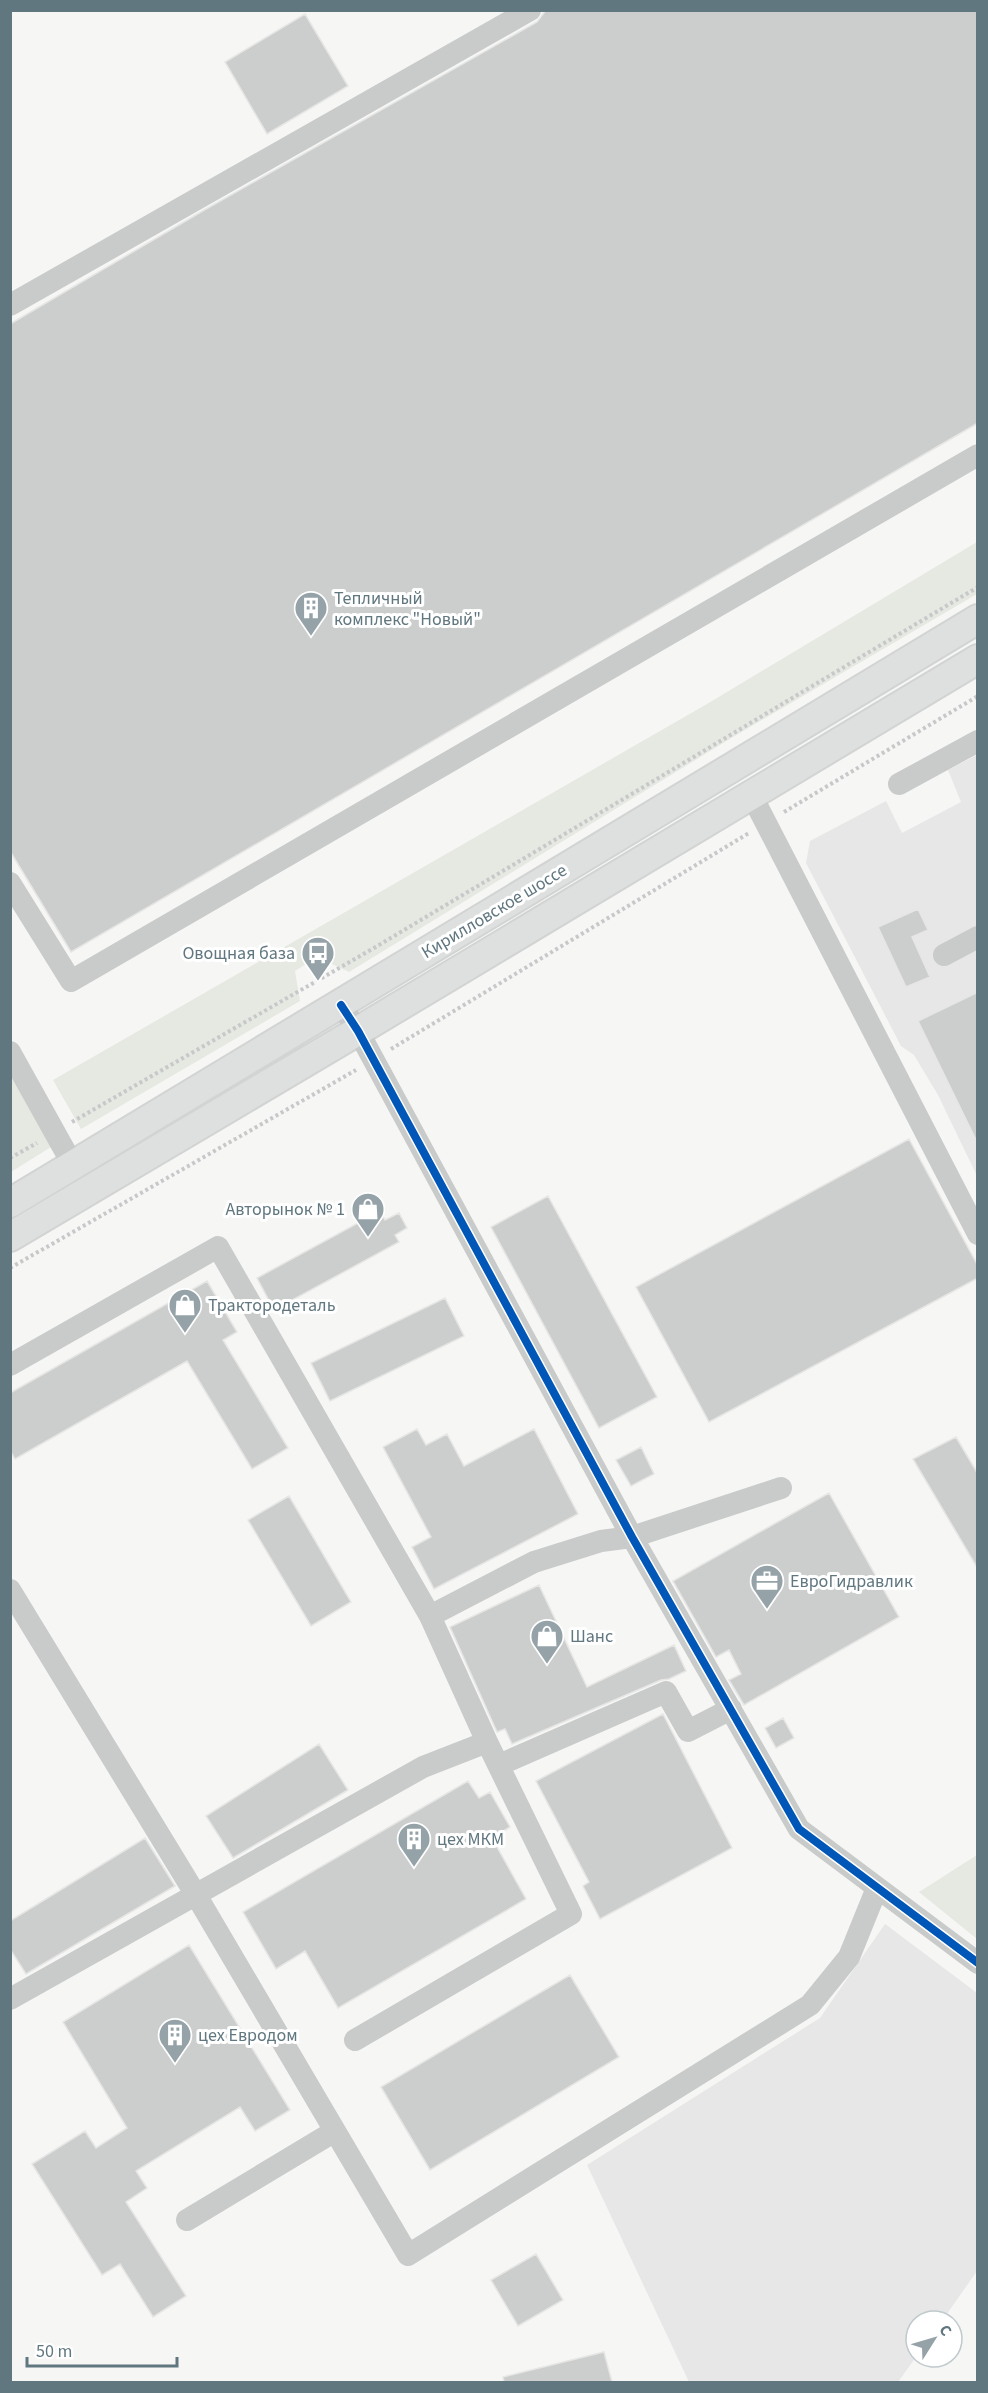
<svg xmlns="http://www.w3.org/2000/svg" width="988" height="2393" font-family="'Source Sans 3',sans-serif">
  <rect width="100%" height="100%" fill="#f6f6f5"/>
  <path fill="#e6e7e6" d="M977 755V1176L938 1095 914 1055 901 1046 806 863 810 841 886 801 902 833 961 802 948 770Z
    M885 1924 977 1993V2271L942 2321H916V2357L898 2382H689L587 2165 820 2018Z"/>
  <path fill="#e6e8e2" d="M977 542V594L733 737 349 972 317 957 295 971 300 1001 81 1129 53 1080 707 704Z
    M10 1070 51 1147 11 1172H10Z
    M977 1855V1939L919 1892Z"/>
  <path fill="#cccece" stroke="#e6e6e4" stroke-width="1.5" d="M546 10H978V423L71 952 10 851V324L206 209 537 22Z
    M305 14 348 86 267 134 225 62Z
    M918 909 928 930 912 937 930 977 906 987 878 927Z
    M978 992V1144L918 1021Z
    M909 1139 978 1266V1278L709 1422 636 1287Z
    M548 1196 657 1397 599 1428 491 1227Z
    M380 1211 385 1220 399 1213 407 1228 395 1235 399 1242 274 1310 257 1278Z
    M207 1281 237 1332 223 1340 288 1448 252 1469 187 1361 15 1459 10 1450V1393Z
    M445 1298 464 1336 330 1401 311 1363Z
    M417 1429 426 1445 447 1434 464 1466 534 1429 578 1514 434 1589 412 1547 431 1537 383 1447Z
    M956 1437 978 1474V1569L913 1459Z
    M641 1447 654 1474 631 1486 616 1460Z
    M829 1493 899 1617 744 1705 729 1680 741 1674 729 1650 716 1657 673 1581Z
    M289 1496 351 1602 311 1626 248 1520Z
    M539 1585 587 1687 674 1645 686 1671 669 1679 661 1680 512 1744 505 1729 497 1732 450 1627Z
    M663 1714 732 1848 600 1919 583 1886 589 1882 536 1781Z
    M783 1718 794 1738 776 1748 765 1728Z
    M319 1744 348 1790 233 1858 206 1816Z
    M468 1781 479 1798 490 1792 510 1827 492 1838 526 1899 338 2008 305 1951 276 1969 243 1912Z
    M145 1838 175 1886 26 1974 10 1949V1921Z
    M189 1945 290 2110 255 2131 240 2107 136 2171 147 2188 126 2202 186 2296 153 2317 120 2264 102 2275 32 2164 85 2131 96 2148 127 2128 63 2022Z
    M570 1975 619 2057 430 2170 381 2087Z
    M536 2254 563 2300 518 2326 491 2280Z
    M604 2352 612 2382H504L503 2377Z"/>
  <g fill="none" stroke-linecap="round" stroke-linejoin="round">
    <g stroke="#d2d3d3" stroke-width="32">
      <path id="major" d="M10 1203 978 619
        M10 1237 358 1031 978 659"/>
    </g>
    <path stroke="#c7c8c9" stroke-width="4" stroke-dasharray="3 3" stroke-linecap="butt" d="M784 812 978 696
      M391 1049 749 833
      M72 1122 379 945 978 587
      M10 1158 37 1143
      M10 1268 356 1070"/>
    <path stroke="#c9cbcb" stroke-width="22" d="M10 305 530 10
      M899 784 978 741
      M752 796 978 1234
      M10 883 71 981 978 455
      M944 955 978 937
      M341 1005 358 1031 632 1537 799 1829 978 1963
      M10 1052 74 1167
      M10 1365 218 1247 430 1616 487 1742 571 1914 355 2040
      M10 1590 196 1895 408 2255 810 2005 849 1957 877 1888
      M430 1616 534 1562 601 1541 632 1537 781 1488
      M499 1765 666 1692 688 1731 731 1709
      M10 1999 423 1767 487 1742
      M187 2220 335 2131"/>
    <use href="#major" stroke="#dedfdf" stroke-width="28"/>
    <g stroke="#fff" stroke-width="11">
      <path id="cycleway" d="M341 1005 358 1031 632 1537 799 1829 978 1963"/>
    </g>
    <use href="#cycleway" stroke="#0057b8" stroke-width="8"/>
  </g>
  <defs>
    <g id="building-pin" transform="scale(1.725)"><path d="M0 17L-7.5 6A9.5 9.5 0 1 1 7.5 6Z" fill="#95a3a9" stroke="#fff"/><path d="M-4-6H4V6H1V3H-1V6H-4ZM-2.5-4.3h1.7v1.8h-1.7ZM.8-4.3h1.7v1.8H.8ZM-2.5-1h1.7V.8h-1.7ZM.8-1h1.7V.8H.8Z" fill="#fff"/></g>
    <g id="bus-pin" transform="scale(1.725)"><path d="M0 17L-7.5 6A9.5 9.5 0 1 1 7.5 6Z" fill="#95a3a9" stroke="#fff"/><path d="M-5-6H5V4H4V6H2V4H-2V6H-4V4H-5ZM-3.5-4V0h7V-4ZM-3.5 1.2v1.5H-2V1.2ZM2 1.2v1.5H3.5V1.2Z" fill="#fff"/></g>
    <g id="shop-pin" transform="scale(1.725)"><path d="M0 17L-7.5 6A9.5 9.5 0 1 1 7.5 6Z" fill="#95a3a9" stroke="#fff"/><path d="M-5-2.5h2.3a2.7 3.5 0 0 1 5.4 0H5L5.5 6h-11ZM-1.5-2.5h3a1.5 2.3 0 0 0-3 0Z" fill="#fff"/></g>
    <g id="office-pin" transform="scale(1.725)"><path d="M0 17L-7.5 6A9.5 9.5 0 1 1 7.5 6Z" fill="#95a3a9" stroke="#fff"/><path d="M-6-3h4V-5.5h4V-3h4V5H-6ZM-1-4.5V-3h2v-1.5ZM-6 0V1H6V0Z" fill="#fff"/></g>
  </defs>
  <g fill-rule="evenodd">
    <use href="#building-pin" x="311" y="608"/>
    <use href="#bus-pin" x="318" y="953"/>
    <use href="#shop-pin" x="368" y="1209"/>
    <use href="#shop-pin" x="185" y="1305"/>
    <use href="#office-pin" x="767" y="1581"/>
    <use href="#shop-pin" x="547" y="1636"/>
    <use href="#building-pin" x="414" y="1839"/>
    <use href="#building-pin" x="175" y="2035"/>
  </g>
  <g text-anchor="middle" stroke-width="6" stroke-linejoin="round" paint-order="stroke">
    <g font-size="18" fill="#617780" stroke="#fff" text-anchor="start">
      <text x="334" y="604">Тепличный<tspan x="334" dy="21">комплекс "Новый"</tspan></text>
      <text x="295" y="959" text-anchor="end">Овощная база</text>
      <text x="345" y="1215" text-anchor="end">Авторынок № 1</text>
      <text x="208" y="1311">Трактородеталь</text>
      <text x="790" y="1587">ЕвроГидравлик</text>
      <text x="570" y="1642">Шанс</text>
      <text x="437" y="1845">цех МКМ</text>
      <text x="198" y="2041">цех Евродом</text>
    </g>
    <g font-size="18" fill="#617780" stroke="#fff">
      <text transform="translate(494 911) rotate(-31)" y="6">Кирилловское шоссе</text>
    </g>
  </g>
  <rect width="988" height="2393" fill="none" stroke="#617780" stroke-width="24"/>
  <g transform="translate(934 2339) rotate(53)"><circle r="28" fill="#ffffff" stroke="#c0c9cc" stroke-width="1.5"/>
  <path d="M0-4.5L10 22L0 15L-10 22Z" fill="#95a3a9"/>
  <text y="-9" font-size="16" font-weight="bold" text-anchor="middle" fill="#617780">С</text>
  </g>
  <path d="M27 2357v9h150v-9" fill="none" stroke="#617780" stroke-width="3"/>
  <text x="36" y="2357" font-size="18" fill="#617780" stroke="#ffffff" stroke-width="4.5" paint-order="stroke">50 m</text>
</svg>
